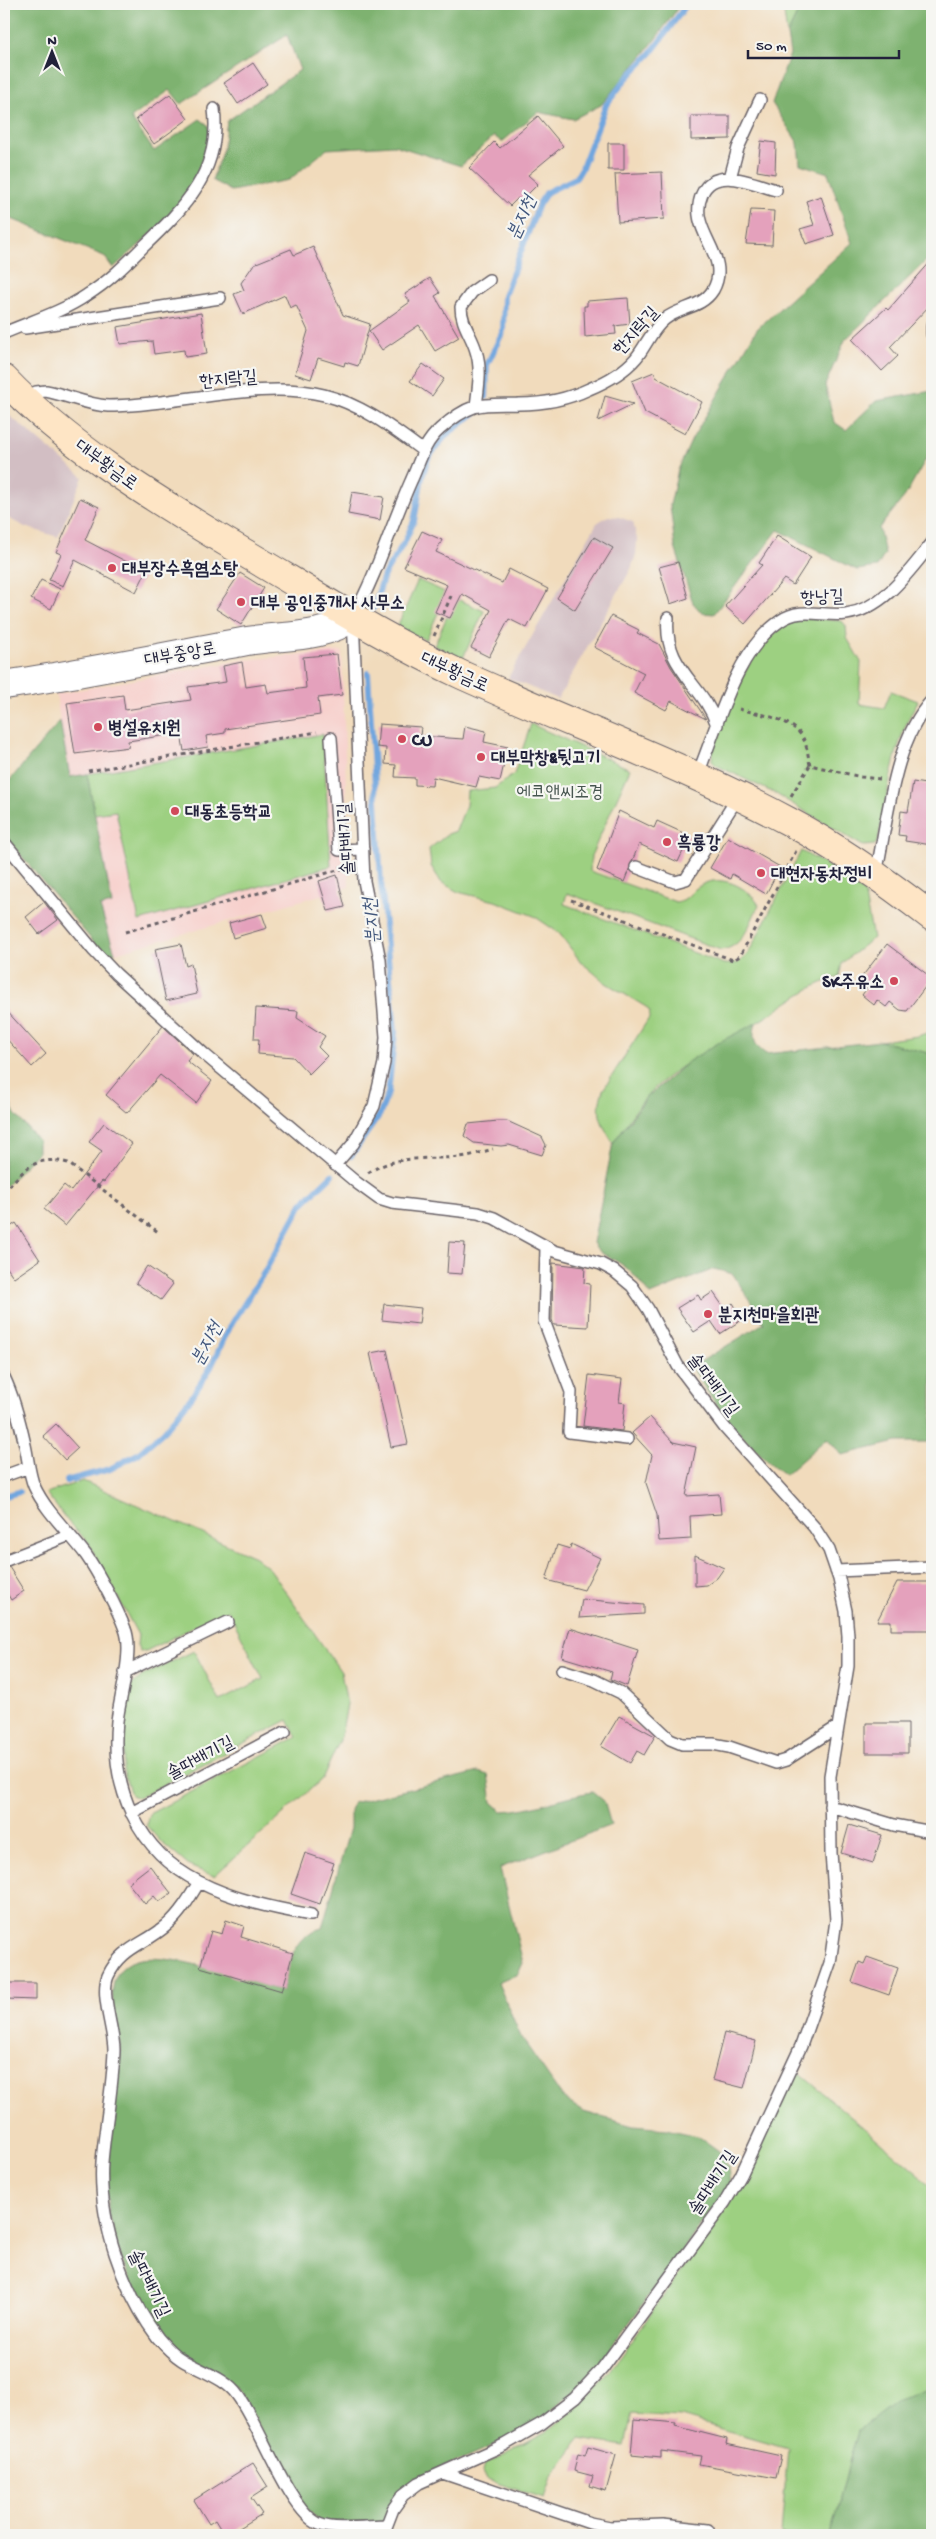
<svg xmlns="http://www.w3.org/2000/svg" width="936" height="2539" font-family="'Gochi Hand','Poor Story',sans-serif">
  <rect width="100%" height="100%" fill="#f6f6f2"/>
  <filter id="ink" filterUnits="userSpaceOnUse"><feTurbulence type="fractalNoise" baseFrequency=".02" numOctaves="2"/><feDisplacementMap in="SourceGraphic" scale="10" xChannelSelector="R" yChannelSelector="G"/><feConvolveMatrix kernelMatrix="1 2 1 2 8 2 1 2 1" color-interpolation-filters="sRGB"/></filter>
  <filter id="wash" filterUnits="userSpaceOnUse"><feTurbulence type="fractalNoise" baseFrequency=".0096" numOctaves="4" result="noise"/><feDisplacementMap in="SourceGraphic" scale="20" xChannelSelector="R" yChannelSelector="G"/><feGaussianBlur stdDeviation="1.12" result="paint"/><feColorMatrix in="noise" values="0 0 0 0 0 0 0 0 0 0 0 0 0 0 0 0 0 1.4 0 .05"/><feComposite in="paint" operator="in"/></filter>
  <g filter="url(#wash)">
    <rect width="100%" height="100%" fill="#f1dbbc"/>
    <path fill="#f7d0cc" d="M342 651 349 887 105 956 4 835V787L60 721 56 694 243 660Z"/>
    <path fill="#d2bec3" d="M4 411 83 477 58 537 25 527 4 516Z
      M608 516 619 517 633 522 637 539 636 555 631 569 558 699 508 678 597 523Z"/>
    <path fill="#9dd081" stroke="#60795e" d="M777 4H802L787 35 784 13Z
      M418 580 447 593 426 640 397 627Z
      M455 598 484 611 463 658 434 646Z
      M799 617 842 621 846 626 847 638 861 662 859 704 884 708 891 691 918 701C893 742 888 794 878 840L875 845 863 846 776 794 716 765 712 761 713 745C733 698 749 640 799 617Z
      M531 724 630 769 591 856 590 871 676 902C688 900 689 893 698 887 719 872 747 886 759 905 749 924 744 947 721 950L567 893 564 904 724 964C737 965 741 962 749 952L801 851 827 865 864 892 873 938 842 963 839 977C807 985 784 1007 756 1023 718 1045 676 1064 646 1097 634 1111 624 1128 613 1143 601 1122 595 1114 603 1090L649 1018 650 1012 646 1007 606 983 581 962 559 933 534 916 495 901 458 892 441 882 431 866 429 849 448 834 456 831 466 805 467 791 495 788 514 774Z
      M323 734 331 866 139 921 116 811 94 814 87 774Z
      M932 1031V1054L880 1041 918 1036Z
      M83 1481 255 1557 270 1569 341 1672 347 1705 340 1740 322 1779 214 1876 189 1866 160 1841 146 1825 149 1814 297 1737 288 1720 138 1798 131 1795 123 1770 126 1704 130 1687 142 1676 194 1651 220 1701 263 1679 228 1610 146 1651H140L137 1645 138 1635 88 1542 70 1524 46 1493Z
      M797 2071 932 2186V2388L858 2430 830 2535H781L788 2448 681 2417 632 2414 625 2446 580 2439 551 2478 544 2498 487 2480 483 2472 485 2465 547 2432 580 2404 610 2371 742 2186Z"/>
    <path fill="#7eb26f" stroke="#506a55" d="M4 4H681L648 49 601 105 573 119 538 112 502 142 494 136 461 166 394 145 327 149 289 180 231 191 212 180 223 149 227 121 300 70 287 35 181 104 170 90 131 118 154 151 200 119 208 125C217 181 151 235 113 268L104 256 4 216Z
      M802 4H932V255L845 340 825 385 834 422 846 430 876 401 932 391V448L905 496 879 528 885 554 877 567 857 570 778 530 714 614 702 613 693 603 675 547 670 505 678 470 692 439 757 329 852 243 828 173 800 164 798 143 772 103 790 54 787 35Z
      M60 721 70 777 87 774 112 904 100 907 115 953 105 956 4 835V787Z
      M756 1023C752 1037 753 1045 766 1054L880 1041 932 1054V1442H897L842 1455 827 1438 785 1475C746 1446 716 1408 692 1367L764 1323 733 1274 714 1269 650 1295C640 1283 632 1270 618 1262 606 1254 602 1257 593 1243L613 1143 647 1097 689 1061 723 1040Z
      M4 1091 15 1114 38 1140V1152L4 1188Z
      M478 1772 488 1775 492 1802 502 1811C534 1810 561 1796 593 1792L604 1801 611 1825 500 1868 523 1963 518 1974 498 1983 521 2037 564 2099 584 2112 633 2126 667 2129 698 2136 719 2151 728 2167 730 2185 599 2364 573 2393 538 2421 501 2442 418 2479 384 2521 378 2523C363 2523 336 2526 322 2522 294 2513 258 2419 239 2392 235 2386 225 2382 218 2378 198 2366 175 2354 160 2334 127 2288 101 2217 106 2160 109 2126 121 2082 120 2049 119 2020 98 1979 131 1962 162 1947 248 1981 282 1991 290 1964 291 1936 322 1928L350 1828V1810L353 1803Z
      M932 2388V2535H830L858 2430 898 2399Z"/>
    <g fill="none" stroke-linecap="round" stroke-linejoin="round">
      <path stroke="#71a6de" stroke-width="6" d="M486 397 487 365 503 331 504 296 539 204 547 192 576 178 582 168 606 105 625 80 651 53 687 4
        M374 607 384 575 405 541 414 521 422 477 428 458 447 434 474 414
        M351 1156 380 1114 388 1093 395 1032 381 882 368 673
        M66 1481 110 1469 138 1454 164 1431 191 1398 211 1367 228 1330 265 1271 302 1204 332 1175
        M4 1496 19 1492"/>
    </g>
    <g id="blocks">
      <path fill="#e4a1bc" d="M253 63 267 84 238 104 224 83Z
        M170 94 188 119 154 144 136 119Z
        M538 116 563 146 528 175 538 184 521 201 518 198 510 206 469 168 494 142 500 148Z
        M691 116H730V139L691 140Z
        M761 141 776 143 775 174 757 171Z
        M608 143H624V170H608Z
        M662 172 664 219 618 222 615 174Z
        M821 196 834 235 806 244 800 229 814 225 806 201Z
        M751 210 774 211 772 245 746 244Z
        M313 247 343 315 370 324 358 366 345 362 344 366 318 358 311 379 295 374 308 331 296 305 290 308 285 295 243 314 234 294 244 290 241 283 254 264 291 249 294 255Z
        M932 260V303L890 347 898 356 882 371 852 339 886 308 888 310Z
        M430 278 440 293 435 296 459 337 435 351 419 325 382 350 369 331 410 302 405 294Z
        M628 298 630 324 615 326 616 334 585 337 584 309V306H587V301Z
        M201 313 207 354 185 357 184 350 154 354 152 341 120 344 117 327Z
        M423 364 444 379 432 396 410 381Z
        M654 372 656 377 702 402 685 434 645 413 632 381Z
        M605 396 633 404 598 421Z
        M352 492 384 497 380 520 348 514Z
        M80 498 99 507 85 540 146 572 136 592 75 560 63 586 49 580 61 554 56 552Z
        M422 531 442 540 436 552 502 583 509 569 548 589 527 628 509 619 489 657 471 648 491 610 462 594 450 618 435 612 447 585 404 567Z
        M777 536 811 557 793 585 784 579 745 624 725 606 762 565 759 563Z
        M594 537 613 548 575 610 557 598Z
        M678 562 688 598 670 604 659 567Z
        M240 573 264 588 241 625 216 609Z
        M41 580 60 589 51 609 31 599Z
        M611 616 639 630 637 633 659 644 671 667 706 719 671 701 666 710 634 693 644 673 594 647Z
        M337 654 342 695 318 698 320 715 225 729V733L206 736 208 747 184 751 181 733 128 741 129 747 75 754 67 703 123 695 125 710 191 700 188 687 226 682 223 666 242 662 246 687 266 684 268 693 306 688 303 657Z
        M379 724 421 727 420 736 463 739 465 726 486 731 484 742 508 747 500 781 479 777 476 787 433 777 432 786 415 785V778L395 777 396 765 385 764 386 748 377 747Z
        M913 782 932 785V845L905 841 906 836 898 835 901 811 908 812Z
        M619 811 654 828 657 821 690 836 678 862 639 844 624 882 597 870Z
        M728 837 780 867 766 894 732 874 730 879 710 868Z
        M337 875 345 907 328 911 319 881Z
        M44 902 58 920 39 934 26 917Z
        M262 914 267 928 233 938 229 923Z
        M181 944 186 966 191 964 197 994 166 1001 155 949Z
        M887 944 932 978 907 1011 900 1010 890 1002 886 1007 877 1000 874 1005 862 995 867 988 858 982Z
        M4 1008 46 1054 32 1067 4 1036Z
        M256 1008 298 1011 297 1018 325 1036 318 1047 327 1056 309 1074 293 1057 258 1054 259 1039H254Z
        M163 1026 193 1054 187 1061 212 1081 196 1103 160 1075 127 1113 106 1095Z
        M498 1121H507L542 1137 546 1145 542 1155 509 1145 501 1146 474 1143 464 1136 468 1124Z
        M104 1123 132 1144 104 1182 102 1181 65 1226 44 1209 64 1185 71 1191 102 1151 89 1142Z
        M16 1223 40 1260 14 1278 4 1263V1231Z
        M449 1242 465 1243 462 1274 447 1273Z
        M553 1263 585 1267 584 1283 590 1284 588 1327 554 1325 552 1320Z
        M147 1266 173 1284 161 1300 136 1283Z
        M713 1292 725 1309 733 1303 743 1319 720 1334 711 1321 694 1332 677 1308 698 1295 701 1300Z
        M384 1304 421 1308 419 1324 382 1320Z
        M387 1350 408 1444 391 1447 370 1353Z
        M589 1375 622 1379 619 1402 625 1403 622 1431 583 1426Z
        M650 1417 673 1442 696 1447 686 1496 719 1494 721 1514 690 1516 691 1539 659 1541 657 1515 646 1483 652 1455 632 1433Z
        M56 1424 78 1448 65 1460 43 1436Z
        M571 1544 600 1558 584 1590 546 1580 557 1545 570 1549Z
        M695 1555 724 1568 717 1578 707 1585 695 1586Z
        M9 1567 24 1591 11 1600 4 1588V1568Z
        M897 1582H932V1630H891V1621H877Z
        M582 1599 644 1605V1614L579 1618Z
        M570 1628 638 1650 627 1686 610 1679 612 1672 562 1657Z
        M619 1716 655 1736 644 1755 637 1751 630 1763 601 1746Z
        M866 1723H908V1753H866Z
        M849 1825 882 1835 873 1863 841 1853Z
        M305 1853 334 1863 320 1904 291 1894Z
        M150 1866 171 1893 159 1902 154 1896 145 1904 128 1883Z
        M226 1920 244 1926 241 1937 293 1953 282 1991 200 1967 211 1931 222 1934Z
        M867 1957 898 1968 889 1995 852 1982 859 1962 864 1964Z
        M6 1983H36V2000L6 1999Z
        M724 2033 756 2041 744 2088 712 2080Z
        M634 2419 676 2423 675 2426 727 2439 726 2444 781 2456 776 2478 699 2464 701 2456 661 2451V2458L631 2455Z
        M588 2447 616 2455 606 2491 590 2486 593 2476 574 2471 578 2454 585 2456Z
        M253 2463 268 2487 251 2498 262 2514 228 2535H224L215 2520 209 2524 194 2500Z"/>
    </g>
  </g>
  <g filter="url(#ink)">
    <use href="#blocks" fill-opacity="0" stroke="#6a6368" stroke-width="1"/>
    <g fill="none" stroke-linecap="round" stroke-linejoin="round">
      <g stroke="#6a6368" stroke-width="14">
        <path id="service" d="M730 178 738 148 760 100
          M932 326V334
          M25 328 220 298
          M4 333C32 321 62 312 87 295 108 282 125 265 142 248 184 208 222 171 214 109
          M25 400 36 392 46 391C67 395 87 405 108 406 174 406 262 379 324 395 361 404 392 428 422 450
          M476 406C478 389 482 369 476 351 472 336 461 324 461 307L472 292 489 280
          M668 618C663 669 703 683 717 725
          M331 738 339 850 363 849
          M697 776C718 727 734 652 780 621 801 606 823 617 846 614 884 609 910 570 932 543
          M4 842 94 951 116 974 204 1054 357 1183 379 1199 392 1203 478 1213 494 1218 554 1251 601 1264 614 1271 632 1286 648 1309 678 1366 725 1428 814 1527 829 1550 839 1579 846 1611 848 1636V1666L830 1776 831 1853 836 1920 830 1963 801 2046 741 2175 725 2202 602 2369 575 2398 541 2424 504 2445 419 2483 403 2495 393 2509 383 2535
          M636 867 675 882 686 879 738 797
          M876 874C888 819 893 742 932 700
          M335 1165 353 1144 374 1106 384 1063 386 1037 380 960 364 881 353 617C377 574 391 526 411 481 420 462 423 444 440 429 449 421 462 411 474 407 488 403 505 405 519 404 543 404 568 399 589 389 606 382 624 372 636 358 646 346 652 329 665 319 680 307 702 308 713 290 733 255 686 231 702 194 714 165 754 184 776 190
          M546 1248 544 1321 571 1392 569 1432 627 1439
          M4 1377C14 1398 20 1422 25 1445 28 1458 29 1474 34 1486 46 1512 69 1532 86 1555 98 1572 118 1610 125 1629 134 1651 120 1696 117 1721 110 1788 138 1851 199 1882 234 1900 273 1908 311 1915
          M4 1476 29 1467
          M4 1561 70 1535
          M836 1571 932 1567
          M562 1670 594 1680 621 1693 670 1739 682 1744H713L729 1747 776 1763 786 1760 837 1727
          M125 1672 228 1622
          M830 1806 894 1825 932 1832
          M131 1813 285 1732
          M199 1882C190 1897 180 1914 167 1925 145 1945 122 1946 108 1976 100 1994 114 2030 114 2050 113 2088 105 2125 102 2162 98 2220 123 2292 158 2338 164 2345 174 2355 182 2360 200 2371 226 2378 238 2396 260 2426 290 2512 319 2524 334 2531 369 2526 386 2526
          M443 2473 590 2523 610 2527 663 2525 708 2530"/>
      </g>
      <g stroke="#6a6368" stroke-width="30">
        <path id="tertiary" d="M4 685C85 673 166 656 247 641 283 635 323 639 353 617"/>
      </g>
      <g stroke="#6a6368" stroke-width="30">
        <path id="secondary" d="M4 379C67 445 148 495 226 542 304 587 380 637 462 675 570 724 683 765 788 821 839 848 887 882 932 917"/>
      </g>
      <path stroke="#6a6368" stroke-width="3" stroke-dasharray="4 4" stroke-linecap="butt" d="M434 636 451 596
        M739 709C758 714 792 718 803 738 807 745 808 756 810 765
        M88 771 317 732
        M791 796 810 765 861 777 880 779
        M571 900 733 960 740 956 796 851
        M125 932 341 869V865
        M368 1173C397 1154 427 1160 459 1157 471 1156 482 1152 493 1149
        M4 1192C24 1170 35 1154 68 1163L158 1232"/>
      <use href="#service" stroke="#fff" stroke-width="11"/>
      <use href="#tertiary" stroke="#fff" stroke-width="28"/>
      <use href="#secondary" stroke="#fee5c5" stroke-width="28"/>
    </g>
  </g>
  <g fill="#d1495b" stroke="#f6f6f2" stroke-width="2">
    <circle cx="112" cy="568" r="5"/>
    <circle cx="241" cy="602" r="5"/>
    <circle cx="98" cy="727" r="5"/>
    <circle cx="402" cy="739" r="5"/>
    <circle cx="481" cy="757" r="5"/>
    <circle cx="175" cy="811" r="5"/>
    <circle cx="667" cy="842" r="5"/>
    <circle cx="761" cy="873" r="5"/>
    <circle cx="894" cy="981" r="5"/>
    <circle cx="708" cy="1314" r="5"/>
  </g>
  <g text-anchor="middle" stroke-width="4.5" stroke-linejoin="round" paint-order="stroke">
    <g font-size="18" fill="#22223b" stroke="#f6f6f2">
      <text transform="translate(635 330) rotate(-48)" y="6">한지락길</text>
      <text transform="translate(228 378) rotate(-5)" y="6">한지락길</text>
      <text transform="translate(107 464) rotate(36)" y="6">대부황금로</text>
      <text transform="translate(822 596) rotate(-2)" y="6">항낭길</text>
      <text transform="translate(180 653) rotate(-10)" y="6">대부중앙로</text>
      <text transform="translate(455 671) rotate(25)" y="6">대부황금로</text>
      <text transform="translate(345 839) rotate(-93)" y="6">솔따배기길</text>
      <text transform="translate(714 1384) rotate(53)" y="6">솔따배기길</text>
      <text transform="translate(200 1757) rotate(-28)" y="6">솔따배기길</text>
      <text transform="translate(712 2182) rotate(-57)" y="6">솔따배기길</text>
      <text transform="translate(150 2283) rotate(64)" y="6">솔따배기길</text>
    </g>
    <g font-size="18" font-weight="bold" fill="#22223b" stroke="#f6f6f2" text-anchor="start">
      <text x="122" y="574">대부장수흑염소탕</text>
      <text x="251" y="608">대부 공인중개사 사무소</text>
      <text x="108" y="733">병설유치원</text>
      <text x="412" y="745">CU</text>
      <text x="491" y="763">대부막창&amp;뒷고기</text>
      <text x="185" y="817">대동초등학교</text>
      <text x="677" y="848">흑룡강</text>
      <text x="771" y="879">대현자동차정비</text>
      <text x="884" y="987" text-anchor="end">SK주유소</text>
      <text x="718" y="1320">분지천마을회관</text>
    </g>
    <g font-size="18" fill="#475650" stroke="#f6f6f2">
      <text x="560" y="797">에코앤씨조경</text>
    </g>
    <g font-size="19" font-style="italic" fill="#42577c" stroke="#f6f6f2">
      <text transform="translate(520 217) rotate(-66)" y="7">분지천</text>
      <text transform="translate(370 921) rotate(-95)" y="7">분지천</text>
      <text transform="translate(205 1343) rotate(-62)" y="7">분지천</text>
    </g>
  </g>
  <rect width="936" height="2539" fill="none" stroke="#f6f6f2" stroke-width="20"/>
  <g transform="translate(52 52)" stroke="#f6f6f2" stroke-width="4" paint-order="stroke">
  <path d="M0-4L9 19L0 12L-9 19Z" fill="#22223b"/>
  <text y="-8" font-size="14" font-weight="bold" text-anchor="middle" fill="#22223b">N</text>
  </g>
  <path d="M748 50v8h151v-8" fill="none" stroke="#22223b" stroke-width="2.5"/>
  <text x="756" y="50" font-size="15" fill="#22223b" stroke="#f6f6f2" stroke-width="4" paint-order="stroke">50 m</text>
</svg>
